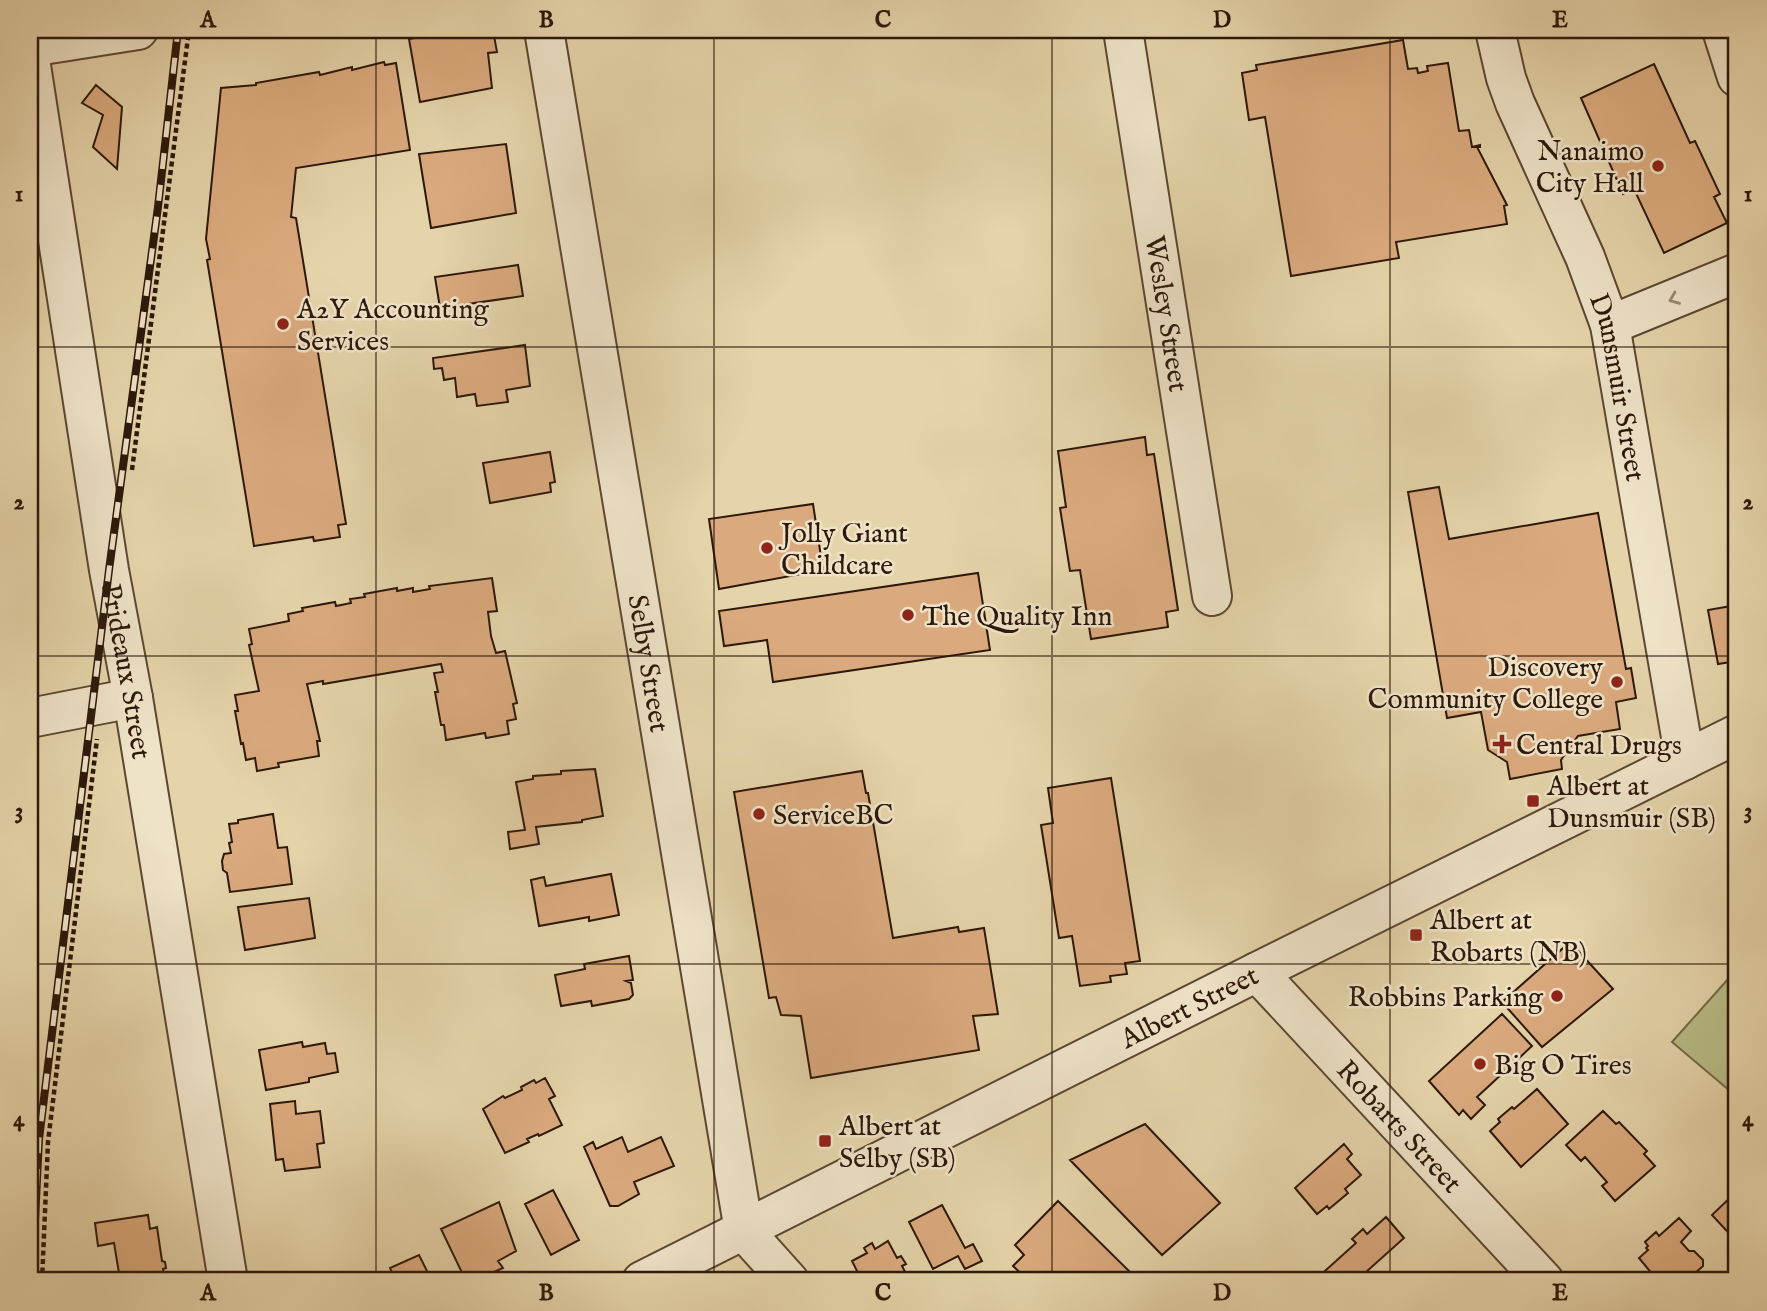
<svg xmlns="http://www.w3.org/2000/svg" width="1767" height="1311" font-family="'IM FELL English',serif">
  <rect width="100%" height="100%" fill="#e5d3a9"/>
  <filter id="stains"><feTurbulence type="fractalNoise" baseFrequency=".00286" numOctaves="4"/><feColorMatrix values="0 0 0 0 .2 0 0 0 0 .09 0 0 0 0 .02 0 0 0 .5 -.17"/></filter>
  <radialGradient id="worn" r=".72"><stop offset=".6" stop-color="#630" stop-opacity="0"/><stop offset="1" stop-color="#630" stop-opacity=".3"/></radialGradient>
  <path fill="#b8bb86" stroke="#726a48" stroke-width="2" d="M1737 969V1086L1730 1091 1672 1042Z"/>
  <path fill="#daaa7e" stroke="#2d180a" stroke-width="2" d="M464 30H493L497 52 488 53 492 88 420 102 409 39Z
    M1403 40 1408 69 1417 68 1418 73 1428 71 1427 66 1448 63 1459 131 1469 130 1472 147 1480 145V147H1477L1507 205 1504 206 1507 224 1396 242 1399 258 1291 276 1265 117 1249 120 1242 73 1257 70 1256 65Z
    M384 62 385 65 396 63 410 150 296 168 291 217 296 218 346 524 338 525 340 537 314 541 313 537 254 546 207 260 210 259 206 239 221 88 256 85V83L319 72 320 75 352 67V70Z
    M1654 64 1690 143 1695 141 1720 194 1714 197 1727 223 1664 253 1634 189 1623 194 1581 98Z
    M96 85 122 107 117 169 93 147 103 115 82 103Z
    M506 144 516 213 431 228 419 154Z
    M518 265 523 296 440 308 435 277Z
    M525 345 530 386 506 390 508 402 477 406 475 394 457 397 455 378 444 380 442 368 434 369 433 358Z
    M1145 437 1147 455 1154 454 1178 610 1166 612 1168 627 1091 639 1080 570 1070 571 1060 508 1066 507 1058 451Z
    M550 452 555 482 550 483 551 492 490 503 483 463Z
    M1737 461V521L1729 462Z
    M1439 487 1449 539 1598 513 1626 669 1631 668 1636 698 1616 702 1620 729 1578 736 1561 760 1562 769 1510 779 1507 762 1488 750 1481 712 1447 718 1408 492Z
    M813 504 823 570 719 589 709 519Z
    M978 573 990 650 773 682 767 640 724 646 719 611Z
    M492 578 497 611 488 612 491 636 496 653 505 651 517 703 513 704 516 719 507 721 509 734 486 738 485 733 446 740 444 725H441L435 692H438L434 673 443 672 441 664 323 684V681L307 684 320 741H317L319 756 278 763 279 767 257 771 255 758 246 760 243 743 241 744 235 711H238L235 695 259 691 249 645 252 644 249 629 289 621 288 614 303 611 302 608 335 602 336 606 351 603 350 599 365 597 364 594 397 588V591L413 588V592L430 589 429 586Z
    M1737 605V661L1718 664 1708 610Z
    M595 769 603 816 582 820V822L536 827 539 844 510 849 508 832 525 830 516 782 533 779V776L561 774V771Z
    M862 771 866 793H868L893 938 958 927 959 932 984 928 998 1014 973 1016 979 1050 811 1078 801 1016 781 1015 776 997 769 998 734 792Z
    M1111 778 1140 961 1125 963 1127 974 1110 976 1111 982 1080 986 1072 936 1059 938 1041 825 1053 823 1048 788Z
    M273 814 278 848 287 847 292 884 230 892 227 873 223 870 222 861 224 854 231 853 229 843 232 842 229 824 238 823V820Z
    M611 874 619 915 589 921V917L539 926 531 880 544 877 546 886Z
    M309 898 315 938 245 950 238 907Z
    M1570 942 1613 989 1542 1047 1502 1002Z
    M629 956 633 980 626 981 631 983 633 995 629 999 592 1006 591 1001 561 1006 555 975 585 969 584 964Z
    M1502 1014 1532 1046 1477 1097 1485 1105 1471 1119 1463 1110 1459 1115 1429 1081Z
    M302 1042 303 1047 325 1043 327 1054 335 1053 338 1072 309 1078V1082L266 1090 259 1050Z
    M545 1078 555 1096 549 1099 562 1125 539 1136 538 1134 527 1139 529 1142 505 1153 483 1109 503 1096 505 1098 522 1090 521 1087 534 1080 536 1083Z
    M1537 1089 1568 1124 1521 1167 1490 1131 1500 1122 1498 1119 1512 1107 1514 1109Z
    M295 1101 296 1114 320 1111 324 1143 317 1144 320 1167 285 1171 283 1159 276 1160 270 1104Z
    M1603 1111 1616 1124 1619 1122 1647 1151 1644 1154 1655 1166 1615 1201 1602 1186 1607 1182 1585 1157 1581 1161 1566 1145Z
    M1145 1124 1220 1203 1162 1255 1070 1160Z
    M622 1137 628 1152 661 1137 674 1166 634 1182 639 1194 618 1206H610L584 1147 593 1142 596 1149Z
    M1344 1144 1352 1154 1347 1159 1361 1175 1345 1189 1348 1193 1329 1209 1327 1206 1317 1214 1295 1188Z
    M553 1190 579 1240 551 1255 525 1204Z
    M1737 1191V1242L1712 1215Z
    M1058 1201 1132 1274 1125 1281H1029L1013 1266 1024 1255 1015 1245Z
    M499 1202 516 1251 498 1261 503 1268 473 1281H466L441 1229Z
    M942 1205 965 1248 973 1244 982 1261 965 1269 958 1256 933 1269 909 1222Z
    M148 1215 150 1229 157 1227 162 1261 165 1262 166 1268 163 1269 164 1273 120 1279 114 1243 98 1246 95 1223Z
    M1386 1217 1404 1238 1356 1281H1318L1316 1279 1356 1243 1352 1239 1363 1229 1367 1234Z
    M1679 1218 1691 1231 1681 1242 1689 1251H1694L1703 1260V1266L1686 1281H1658L1639 1258 1648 1250 1646 1248 1648 1246 1645 1242 1656 1232 1659 1236Z
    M888 1241 897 1258 901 1256 906 1264 902 1266 910 1281H862L852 1261 867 1253 864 1248 872 1243 875 1249Z
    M419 1255 432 1281H396L390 1268Z"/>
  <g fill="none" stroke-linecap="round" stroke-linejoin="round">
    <g stroke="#5b4732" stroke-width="42">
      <g id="minor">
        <path id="s1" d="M544 30 744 1231 789 1281"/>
        <path id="s2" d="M1123 30 1212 596"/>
        <path id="s3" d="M1495 30 1506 78 1515 103 1585 257 1610 325 1685 760"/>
        <path d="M1722 30 1737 77"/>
        <path d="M30 47 138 30"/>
        <path id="s4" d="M30 59 109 570 133 698 228 1281"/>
        <path d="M1610 325 1737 273"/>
        <path d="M30 718 133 698"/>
        <path id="s5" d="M1257 972 1544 1281"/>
        <path id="s6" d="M642 1281 1257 972 1737 734"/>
      </g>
    </g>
    <path stroke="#2d180a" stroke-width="4.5" stroke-dasharray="5 3.5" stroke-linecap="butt" d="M132 470 189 30
      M42 1281 48 1142 97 739"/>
    <use href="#minor" stroke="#eee2c7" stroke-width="38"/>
    <g stroke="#2d180a" stroke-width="8">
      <path id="rail" d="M32 1281 39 1139 109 570 158 207 178 30"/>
    </g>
    <use href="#rail" stroke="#eee2c7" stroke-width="5" stroke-dasharray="16" stroke-linecap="butt"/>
  </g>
  <defs><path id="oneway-chevron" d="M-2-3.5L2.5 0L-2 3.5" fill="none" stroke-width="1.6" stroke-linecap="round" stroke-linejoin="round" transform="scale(1.75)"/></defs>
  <use stroke="#978772" href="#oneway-chevron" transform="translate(1674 299) rotate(158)"/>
  <path fill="none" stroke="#2d180a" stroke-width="2" stroke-opacity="0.55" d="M376 30V1281M714 30V1281M1052 30V1281M1390 30V1281M30 347H1737M30 656H1737M30 964H1737"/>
  <g fill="#8f2418" stroke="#eee2c7" stroke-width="2.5">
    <circle cx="1658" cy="166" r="7"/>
    <circle cx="283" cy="324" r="7"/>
    <circle cx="767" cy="548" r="7"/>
    <circle cx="908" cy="615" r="7"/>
    <circle cx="1617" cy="682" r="7"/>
    <path d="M1498.5 733.5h7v7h7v7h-7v7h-7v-7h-7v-7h7z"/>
    <rect x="1526" y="794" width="14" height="14" rx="3.5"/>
    <circle cx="759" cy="814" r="7"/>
    <rect x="1409" y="928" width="14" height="14" rx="3.5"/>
    <circle cx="1557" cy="996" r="7"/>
    <circle cx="1480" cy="1064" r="7"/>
    <rect x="818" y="1134" width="14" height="14" rx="3.5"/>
  </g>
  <g text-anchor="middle" stroke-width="5" stroke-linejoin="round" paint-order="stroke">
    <g font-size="28" fill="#2d180a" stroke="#eee2c7" text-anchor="start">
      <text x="1644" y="160" text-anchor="end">Nanaimo<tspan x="1644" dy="32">City Hall</tspan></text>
      <text x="297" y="318">A2Y Accounting<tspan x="297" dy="32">Services</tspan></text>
      <text x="781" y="542">Jolly Giant<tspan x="781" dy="32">Childcare</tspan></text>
      <text x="922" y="625">The Quality Inn</text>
      <text x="1603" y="676" text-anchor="end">Discovery<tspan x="1603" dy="32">Community College</tspan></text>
      <text x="1516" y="754">Central Drugs</text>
      <text x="1547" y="795">Albert at<tspan x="1547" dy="32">Dunsmuir (SB)</tspan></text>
      <text x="773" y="824">ServiceBC</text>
      <text x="1430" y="929">Albert at<tspan x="1430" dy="32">Robarts (NB)</tspan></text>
      <text x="1543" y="1006" text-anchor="end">Robbins Parking</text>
      <text x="1494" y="1074">Big O Tires</text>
      <text x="839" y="1135">Albert at<tspan x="839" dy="32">Selby (SB)</tspan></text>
    </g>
    <g font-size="28" fill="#2d180a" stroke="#eee2c7">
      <text dy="10" stroke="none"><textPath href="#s2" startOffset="287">Wesley Street</textPath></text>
      <text dy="10" stroke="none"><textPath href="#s3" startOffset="380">Dunsmuir Street</textPath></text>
      <text dy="10" stroke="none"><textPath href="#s1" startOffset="642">Selby Street</textPath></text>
      <text dy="10" stroke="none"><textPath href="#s4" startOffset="620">Prideaux Street</textPath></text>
      <text dy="10" stroke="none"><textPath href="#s6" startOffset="612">Albert Street</textPath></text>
      <text dy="10" stroke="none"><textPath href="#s5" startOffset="210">Robarts Street</textPath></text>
    </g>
  </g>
  <rect width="1767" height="1311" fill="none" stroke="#e5d3a9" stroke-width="77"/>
  <rect x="38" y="38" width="1690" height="1234" fill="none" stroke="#2d180a" stroke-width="2.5"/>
  <g font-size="23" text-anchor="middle" font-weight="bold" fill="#2d180a">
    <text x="208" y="27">A</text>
    <text x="546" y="27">B</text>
    <text x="883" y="27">C</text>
    <text x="1222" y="27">D</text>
    <text x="1560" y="27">E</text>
    <text x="19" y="201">1</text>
    <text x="1748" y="201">1</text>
    <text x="19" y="509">2</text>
    <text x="1748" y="509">2</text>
    <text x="19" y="818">3</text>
    <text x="1748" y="818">3</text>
    <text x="19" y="1126">4</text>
    <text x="1748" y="1126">4</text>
    <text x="208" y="1300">A</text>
    <text x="546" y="1300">B</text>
    <text x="883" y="1300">C</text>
    <text x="1222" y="1300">D</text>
    <text x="1560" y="1300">E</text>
  </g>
  <rect width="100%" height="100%" filter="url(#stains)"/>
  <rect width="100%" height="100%" fill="url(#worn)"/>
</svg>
